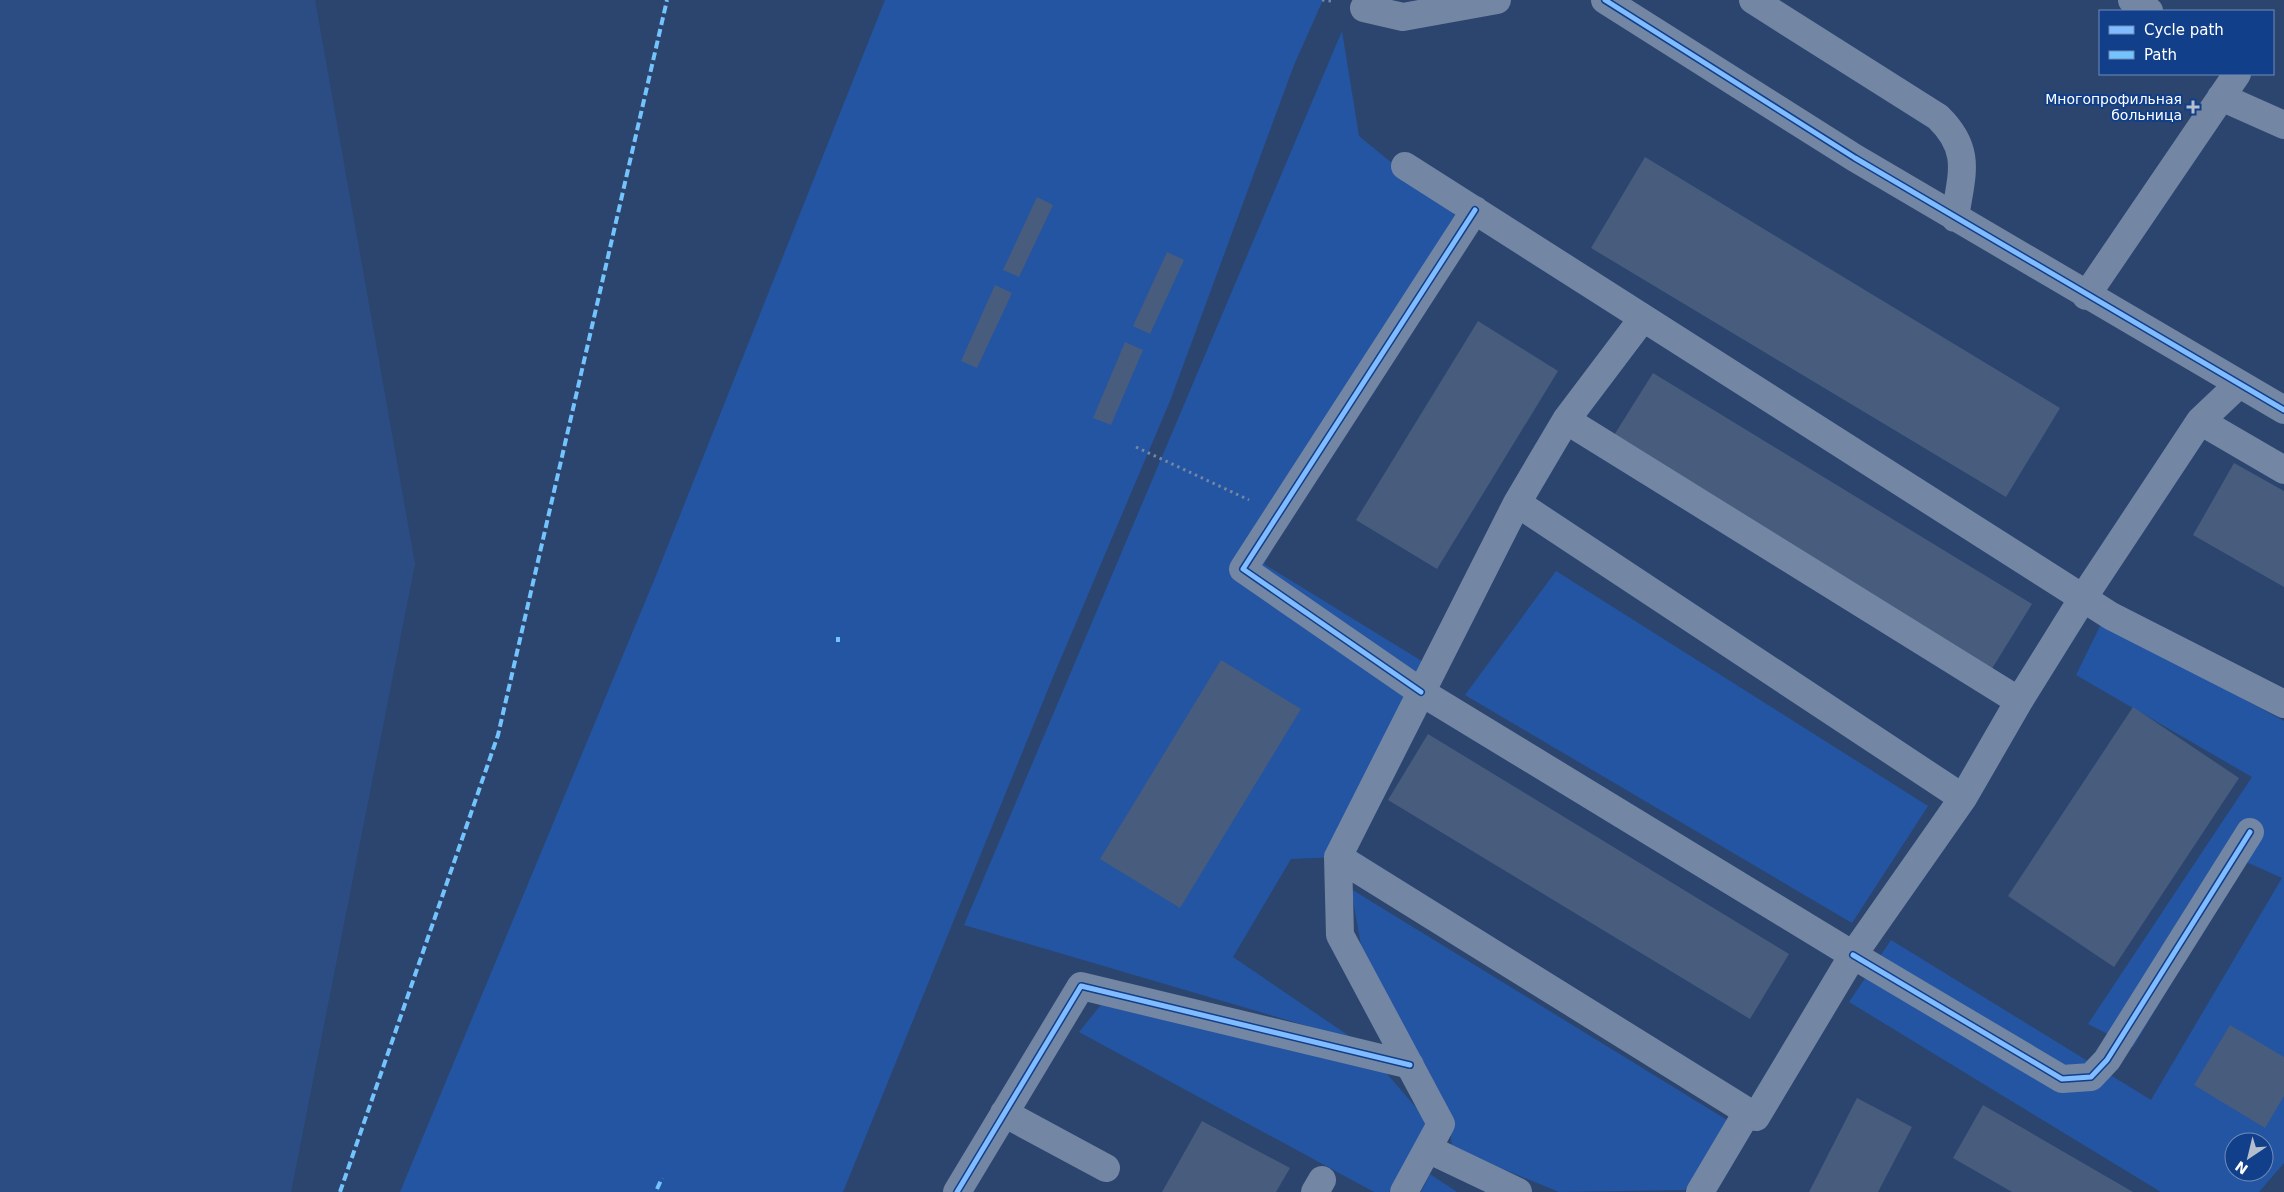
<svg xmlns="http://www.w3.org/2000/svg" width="2284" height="1192" font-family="'DejaVu Sans',sans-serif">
  <rect width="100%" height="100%" fill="#2c456f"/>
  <path fill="#2455a2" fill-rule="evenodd" d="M885 0H1323L1294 65 1170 401 1053 677 843 1192H400L655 578Z
    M1342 31 1359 136 1460 219 1264 564 1433 668 1338 857 1291 859 1233 957 1355 1040 964 925Z
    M1556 571 1928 806 1852 923 1465 695Z
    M2102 622 2284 721V1163L2259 1192H2161L1849 1002 1891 940 2151 1100 2282 878 2244 861 2133 1047 2088 1024 2252 777 2076 675ZM2234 1142H2264V1172H2234Z
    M1351 889 1727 1120 1685 1190 1559 1192 1452 1148 1449 1115 1364 962Z
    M1104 1001 1382 1068 1437 1132 1389 1192H1374L1079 1032Z
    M1430 1174 1457 1192H1421Z"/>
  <path fill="#2c4d84" d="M0 0H315L415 564 291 1192H0Z"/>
  <path fill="#485c7d" d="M1645 157 2060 408 2006 497 1591 248Z
    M1037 197 1053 205 1019 277 1003 270Z
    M1167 252 1184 260 1150 334 1133 326Z
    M995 285 1012 293 977 368 961 361Z
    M1478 321 1558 371 1437 569 1356 520Z
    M1125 342 1143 350 1111 425 1093 418Z
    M1653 373 2032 604 1988 675 1611 440Z
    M2234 463 2284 491V587L2193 535Z
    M1221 660 1301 709 1180 908 1100 859Z
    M2133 707 2239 778 2114 967 2008 896Z
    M1428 734 1789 954 1750 1019 1388 800Z
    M2230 1025 2284 1057V1096L2265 1128 2194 1085Z
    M1857 1098 1912 1127 1878 1192H1809Z
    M1983 1105 2133 1192H2012L1953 1158Z
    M1202 1121 1290 1168 1276 1192H1162Z"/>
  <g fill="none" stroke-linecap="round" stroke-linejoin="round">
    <path stroke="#7386a4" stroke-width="3" stroke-dasharray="2.5 4" stroke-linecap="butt" d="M1322 0 1332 1
      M1136 447 1249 500"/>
    <path stroke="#7386a4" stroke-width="28" d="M1605 0 1855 158 2284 410
      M1753 0 1938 117C1973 151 1961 175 1955 218
      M2132 0 2149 11
      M1364 8 1403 17 1497 0
      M2221 97 2284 125
      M1405 166 2111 616 2284 704
      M1475 210 1243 569 1421 692 1853 955 2062 1079 2091 1077 2107 1060 2250 832
      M2086 296 2237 74
      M1643 318 1566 420 1517 503 1338 857 1756 1117 1853 955 1963 798 2019 701 2083 598 2200 421 2238 385
      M1566 420 2019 701
      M2200 421 2284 470
      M1517 503 1963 798
      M1338 857 1340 935 1441 1124 1404 1192
      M1004 1113 1106 1168
      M1428 1149 1518 1192
      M957 1192 1081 986 1410 1065
      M1315 1192 1322 1180
      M1700 1192 1748 1111"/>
    <path stroke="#73c3fd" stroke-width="4" stroke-dasharray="8 4" stroke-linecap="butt" d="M838 642V637
      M657 1189 662 1178
      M340 1192 498 735 667 0"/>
    <g stroke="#113f8a" stroke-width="8">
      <path id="cycleway" d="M1605 0 1855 158 2284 410
        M1421 692 1243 569 1475 210
        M1853 955 2062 1079 2091 1077 2107 1060 2250 832
        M957 1192 1081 986 1410 1065"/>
    </g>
    <use href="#cycleway" stroke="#80bcff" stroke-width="5"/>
  </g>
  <path fill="#b5becd" stroke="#113f8a" stroke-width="2" d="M2190.5 99.5h5v5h5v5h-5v5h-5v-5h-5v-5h5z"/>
  <g text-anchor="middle" stroke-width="4" stroke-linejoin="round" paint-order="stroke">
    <g font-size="14" fill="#fff" stroke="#113f8a" text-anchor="end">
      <text x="2182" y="104">Многопрофильная<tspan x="2182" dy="16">больница</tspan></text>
    </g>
  </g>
  <rect x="2099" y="10" width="175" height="65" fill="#113f8a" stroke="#708cb9"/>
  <rect x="2109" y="26" width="25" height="8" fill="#80bcff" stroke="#708cb9"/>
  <text x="2144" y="35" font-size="15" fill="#ffffff">Cycle path</text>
  <rect x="2109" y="51" width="25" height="8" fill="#73c3fd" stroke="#708cb9"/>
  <text x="2144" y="60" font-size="15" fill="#ffffff">Path</text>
  <g transform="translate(2249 1157) rotate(215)"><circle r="24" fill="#113f8a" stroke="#708cb9"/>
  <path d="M0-4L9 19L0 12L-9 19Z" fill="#b5becd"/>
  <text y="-8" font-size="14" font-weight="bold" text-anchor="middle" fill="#ffffff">N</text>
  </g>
</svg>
